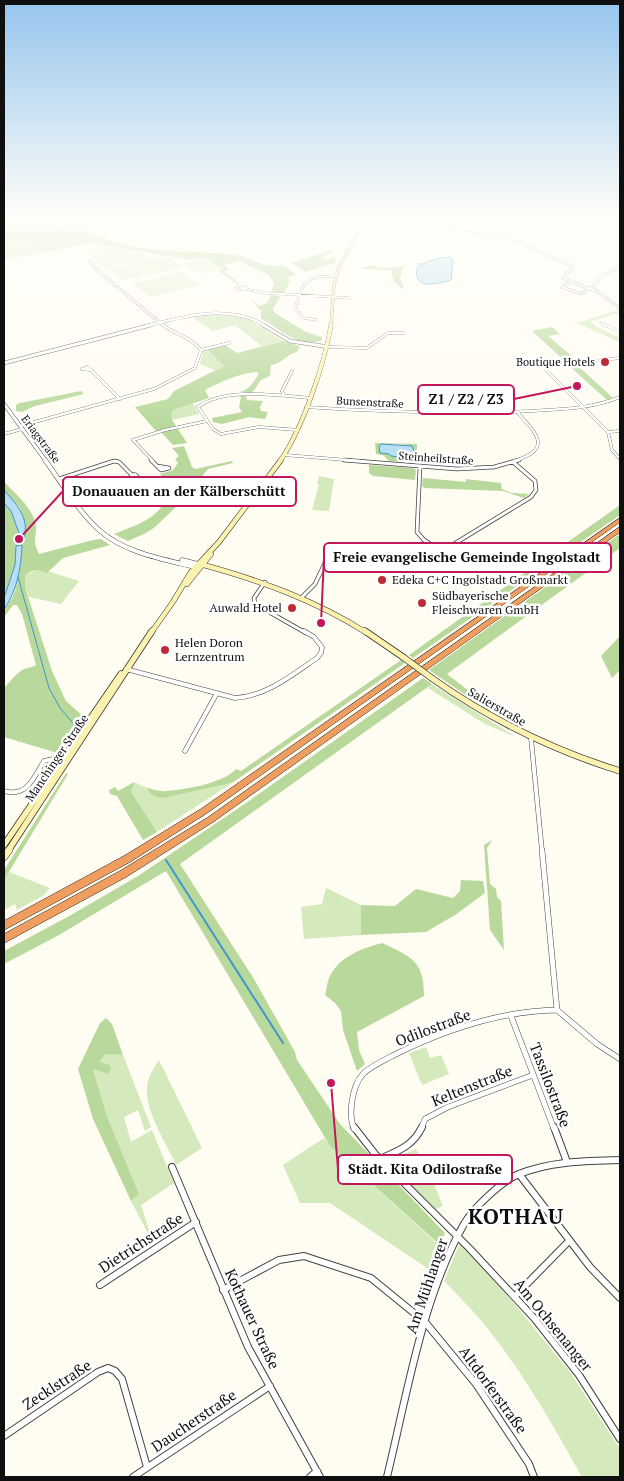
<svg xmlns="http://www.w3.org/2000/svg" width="624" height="1481" font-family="'PT Serif',serif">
  <rect width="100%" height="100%" fill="#fffcf2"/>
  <path fill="#d4e9bc" d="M4 230 55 239 42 250 50 251 4 260Z
    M619 310 620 315 614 314 591 321 595 326 620 338V342L577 323Z
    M225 314 250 320 283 341 268 344 263 347 235 325 213 331 192 317 203 315Z
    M208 350 224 366 215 370 200 364 203 351Z
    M193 403 199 414 172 420 171 415 173 410Z
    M319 476 334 479 329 511 312 510 319 484H317Z
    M4 483C18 495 30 515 34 535 36 545 35 556 36 567L26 572V574L41 569 79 581 61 604 29 597 25 587V578L4 602Z
    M432 684 516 737 485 724 428 688Z
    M134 782 147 788 149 792 163 798 232 783 157 832 130 792Z
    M9 872 50 888 44 895 17 910 15 904 4 910V880Z
    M326 888 361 905V935L304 939 301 907 322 904Z
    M426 1047 430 1058 441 1055 449 1074 422 1085 409 1053Z
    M105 1053 123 1055 151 1127 145 1131 138 1110 124 1117 131 1142 152 1130 174 1183 141 1205 153 1243 131 1201 139 1194 107 1116 93 1069 102 1072 110 1065 98 1062Z
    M159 1060 202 1148 176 1165C167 1144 145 1111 147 1089 147 1078 153 1069 159 1060Z
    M324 1138 330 1146 440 1246 430 1270 330 1203H300L283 1165Z
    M416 1149 422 1160 425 1162 443 1206 436 1209 391 1165 393 1159Z
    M460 1243 512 1301 570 1372 620 1449V1477H582C552 1424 522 1370 483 1323 471 1308 457 1295 444 1281Z"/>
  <path fill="#b9d99c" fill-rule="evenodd" d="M4 219C27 219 53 220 72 233L67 224 41 219H62L88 224 82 227C128 257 184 248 236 255 255 258 261 269 283 265L296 275 288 277C291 283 287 288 283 294L271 293 274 283 269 275 239 261 224 265 229 269 224 272 239 283 237 284 219 271 223 269 204 257 192 260 89 243 50 251 42 250 37 246 36 242C26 238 14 239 4 243Z
    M331 250H334L322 258 326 260 336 257 335 263 305 272 293 264 292 263Z
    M426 262 420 265 414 264 403 267 400 279 404 288 402 289 394 281 391 270 361 269 370 265C388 272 407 264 426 262Z
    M271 295 281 296 273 309 275 313 306 332 322 337V340C299 350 280 328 261 319V311L250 298 259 306 267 303Z
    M552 327 560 334 548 336 578 361 566 362 532 331Z
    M283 341 300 346 297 352C285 355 284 363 271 365L270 376 261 380 252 393 240 392C250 389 254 382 259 373L256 372C238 374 222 381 205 390L209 398 173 410 171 415 172 420 187 443 173 445 160 431H156L135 407 168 399 174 391 224 366 208 350 210 349 225 345 237 353Z
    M576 364 613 398 607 400 568 365Z
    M81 391 84 394 35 406 22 412 16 411V405L20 403Z
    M239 396H246L247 400 263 401 260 407 261 411 268 412 265 419 249 417 222 424 213 422 212 418 242 412 239 407 241 398Z
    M375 443 417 444 416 463 389 461 383 455 376 454ZM393 444 408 445 414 451 413 459 398 458 389 454Z
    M184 446 192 467 195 469 232 461 233 463 208 469 203 475 200 487 202 490C188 493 167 516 156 526 148 533 137 537 128 541L114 534C144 522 158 519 173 489L160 474 173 470 178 463 175 459 179 456 172 448Z
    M369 465 413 468 416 470 415 480 373 476 369 473Z
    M423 478 466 482V479L501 483 502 489 511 493 529 494 524 498 503 491 424 488 422 486Z
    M4 482C15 493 35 510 36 527 36 542 32 539 39 554L93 540 101 539 110 545 63 558 47 573C40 569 32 569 25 575V587L52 671 66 701 85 718 62 753 54 752 4 737V688C10 682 16 673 24 669 28 667 32 668 36 665L22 614 17 605H13L4 617C4 608 9 605 13 596 20 581 21 562 22 546H16L15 565 4 598V503L11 511 23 542 21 509 4 490Z
    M620 505V515L413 658 409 655Z
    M620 534V548L447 674 492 709 489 711 429 670Z
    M620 636V670L612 678 601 656Z
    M401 660 405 663 232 783 163 798C155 797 150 795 147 788 153 789 160 792 166 791 184 790 224 783 236 769L241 771Z
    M423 678 432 684 180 864 254 979 295 1052 297 1060 340 1124 445 1233 440 1245 330 1146 166 871 59 935 4 964V951L71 915 138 876 246 803Z
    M66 773 68 774 4 880V870Z
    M134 782 131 792 157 832 143 840 117 796 110 794 109 790 115 787 118 791Z
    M492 840 487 848 490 884 496 889 497 897 501 901 504 950 490 930 484 845Z
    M461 880 483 881 485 893 455 915 426 932 361 935V905L395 906 416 889 453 898 460 891Z
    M382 943C412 957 424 961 424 996L357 1032 359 1050 365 1064 357 1071 343 1030 341 1011 335 1003 325 995C327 989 327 981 330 976 340 956 363 948 382 943Z
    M106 1018 112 1024 123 1055 105 1054 99 1062 110 1065 111 1070 108 1074 93 1069 107 1116 139 1194 131 1201 93 1119 78 1069 100 1023Z"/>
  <path fill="#e5f0ce" d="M107 246 111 249 120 247 128 255 140 252 149 258 106 268 97 261 123 255 96 261 88 254 91 253 87 250Z
    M162 257 170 258 183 267 144 276 129 264Z
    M204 258 221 269 200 274 184 263Z
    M128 265 143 276 122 280 108 269Z
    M181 272 200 285 150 297 133 283Z"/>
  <path fill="#b8dff5" stroke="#4196ca" d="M449 257 453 260 451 280C442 283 419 289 417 276 416 272 416 268 420 266 427 260 440 258 449 257Z
    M381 444 412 446 414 451 413 459 391 456 389 454 380 453 379 447Z
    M4 490C18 506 31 520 23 542H16L19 533 11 511 4 503Z
    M22 545C21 569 17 590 4 610V598L15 565 16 546Z"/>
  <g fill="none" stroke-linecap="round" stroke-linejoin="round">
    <path stroke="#4196ca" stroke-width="1" d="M18 577 49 688 60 708 78 729"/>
    <path stroke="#4196ca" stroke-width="2" d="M166 860 283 1043"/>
    <g stroke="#424242" stroke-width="2.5">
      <path id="minor-far5" d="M395 219 417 227 507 237 571 266 572 269 563 278 588 288
        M89 260 97 270 164 326
        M570 282 562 287 581 294 588 290
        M239 286 247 288 238 290 236 288Z
        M591 288 603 275 620 268
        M245 289 265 293 350 298
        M594 290 587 289H594L620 308
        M306 318 316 320 304 318 295 308C305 279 304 277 336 276
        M601 323 607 326"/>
    </g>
    <g stroke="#424242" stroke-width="3">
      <path id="minor-far4" d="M605 325 620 332
        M329 347 367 348 388 333H403
        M201 350 229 343
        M620 358 551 366 546 370 608 432 612 450 620 459
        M90 370 82 369 88 367 120 399
        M284 395 282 391 292 371
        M306 407C381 412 456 414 530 411 561 409 591 409 620 397
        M20 426 154 389 195 368 201 350C188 335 177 336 163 325
        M298 430 259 427 221 434 213 429 198 407C224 387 278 395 309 398
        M608 432 620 431
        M4 434 22 429
        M285 455 359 461
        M153 461 133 440 165 430 207 421
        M514 461C554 449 536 433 517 412"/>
    </g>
    <g stroke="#424242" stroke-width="4.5">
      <path id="minor-far3" d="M151 460 157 466
        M344 460 457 469 494 467 519 460
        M157 466 169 468 161 470Z
        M420 466 417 532 424 540 443 552
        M130.5 478a3.5 3.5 0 1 1 7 0a3.5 3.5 0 1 1-7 0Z
        M59 479 114 461 119 462 133 476
        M265 582 254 598 255 604 306 633
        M302 597 315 584 326 561 332 556 413 561 431 558 531 497 536 490 535 481 513 462"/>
    </g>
    <g stroke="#424242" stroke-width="5">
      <path id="minor-far2" d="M126 669 235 698C267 696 292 675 317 658L321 653 322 647 314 637 304 631
        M531 738 542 851
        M185 751 217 693
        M4 791C27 798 34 777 44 761L53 759 62 762"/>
    </g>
    <g stroke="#424242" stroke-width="6">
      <path id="minor-far1" d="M542 850 557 1010
        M511 1016 554 1129
        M354 1129C348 1114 352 1086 363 1074 371 1066 383 1061 392 1056 442 1031 501 1011 557 1010L597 1044 620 1059
        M421 1129 425 1119 448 1107 533 1075"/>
    </g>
    <g stroke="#424242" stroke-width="8">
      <path id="minor" d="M354 1127 375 1154 470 1249 534 1318 579 1375 620 1439
        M554 1127 567 1162
        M380 1159C398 1151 413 1146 422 1127
        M172 1167 248 1347 320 1477
        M519 1174 590 1267 620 1298
        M100 1285 196 1222
        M223 1290 279 1260 304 1256 371 1278 425 1322 476 1384 529 1464 534 1477
        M515 1296 569 1241
        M4 1436 98 1372 108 1368 115 1371 122 1379 147 1467
        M133 1477 270 1386
        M310 1477 317 1471
        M387 1477C407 1395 422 1298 464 1224 473 1208 502 1181 519 1174 551 1161 586 1161 620 1160"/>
    </g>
    <g stroke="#424242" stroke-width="3">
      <path id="tertiary-far2" d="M146 326C185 316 229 303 266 326"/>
    </g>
    <g stroke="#424242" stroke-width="4">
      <path id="tertiary-far1" d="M263 325 290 341 329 347
        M4 363 151 325
        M4 404 46 461"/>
    </g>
    <g stroke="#424242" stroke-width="5">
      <path id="tertiary" d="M45 460C62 483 78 511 99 530 125 553 162 559 195 567
        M182 560 198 564"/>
    </g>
    <g stroke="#313131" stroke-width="3">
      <path id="secondary-far4" d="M331 326 334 285 338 269 365 219"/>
    </g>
    <g stroke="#313131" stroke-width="4.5">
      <path id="secondary-far3" d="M280 461C302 430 325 363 331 325"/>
    </g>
    <g stroke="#313131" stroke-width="5.5">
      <path id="secondary-far2" d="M200 564C259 580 315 600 367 633
        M187 584 211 554
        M174 600 191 572 219 542 281 460
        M151 633 175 599"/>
    </g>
    <g stroke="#313131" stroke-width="7">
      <path id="secondary-far1" d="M365 631 403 657
        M433 679C491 720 552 750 620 771
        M4 845 121 674
        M8 851 152 631"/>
    </g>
    <g stroke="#313131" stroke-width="8">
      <path id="secondary" d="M4 857 9 850"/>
    </g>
    <g stroke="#202020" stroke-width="1">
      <path id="motorway" d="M620 518V522L207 813 130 862 4 930V921L124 856 201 809Z
        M620 527V532L213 822 126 877 4 943V934L120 871 207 818Z"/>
    </g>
    <use href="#minor-far5" stroke="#fff" stroke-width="2"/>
    <use href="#minor-far4" stroke="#fff" stroke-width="2.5"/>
    <use href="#minor-far3" stroke="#fff" stroke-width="3"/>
    <use href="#minor-far2" stroke="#fff" stroke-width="4"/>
    <use href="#minor-far1" stroke="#fff" stroke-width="5"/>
    <use href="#minor" stroke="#fff" stroke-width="6"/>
    <use href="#tertiary-far2" stroke="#fff" stroke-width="2.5"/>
    <use href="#tertiary-far1" stroke="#fff" stroke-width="3"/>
    <use href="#tertiary" stroke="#fff" stroke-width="4"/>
    <use href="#secondary-far4" stroke="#fcf2b0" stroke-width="2.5"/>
    <use href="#secondary-far3" stroke="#fcf2b0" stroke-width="4"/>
    <use href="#secondary-far2" stroke="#fcf2b0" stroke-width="4.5"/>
    <use href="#secondary-far1" stroke="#fcf2b0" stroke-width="5.5"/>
    <use href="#secondary" stroke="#fcf2b0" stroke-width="7"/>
    <use href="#motorway" fill="#f09e5f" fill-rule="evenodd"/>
    <g stroke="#313131" stroke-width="7" stroke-linecap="butt">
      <path id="secondary-bridge" d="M403 657 433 679"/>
    </g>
    <use href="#secondary-bridge" stroke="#fcf2b0" stroke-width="5.5"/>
  </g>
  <linearGradient id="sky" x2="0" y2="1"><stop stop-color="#95c5ed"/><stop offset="0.51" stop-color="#fffef9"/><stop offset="1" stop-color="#fffef9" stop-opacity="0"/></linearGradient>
  <rect width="624" height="427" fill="url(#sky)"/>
  <g fill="#bc2b35" stroke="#fff" stroke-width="2">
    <circle cx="605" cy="362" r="5"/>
    <circle cx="382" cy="580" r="5"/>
    <circle cx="422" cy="603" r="5"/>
    <circle cx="292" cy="608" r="5"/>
    <circle cx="165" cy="650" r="5"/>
  </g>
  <g text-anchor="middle" stroke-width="5" stroke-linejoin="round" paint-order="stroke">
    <g font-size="11" fill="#0f0f0f" stroke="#fff" text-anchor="end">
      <text x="595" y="366">Boutique Hotels</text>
    </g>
    <g font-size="11" fill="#0f0f0f" stroke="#fff">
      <text transform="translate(370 402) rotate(3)" y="4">Bunsenstraße</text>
      <text transform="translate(41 439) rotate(53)" y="4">Eriagstraße</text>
      <text transform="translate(436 458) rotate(4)" y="4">Steinheilstraße</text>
    </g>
    <g font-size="12" fill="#0f0f0f" stroke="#fff" text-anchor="start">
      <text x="392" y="584">Edeka C+C Ingolstadt Großmarkt</text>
      <text x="432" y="600">Südbayerische<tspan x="432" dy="14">Fleischwaren GmbH</tspan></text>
      <text x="282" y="612" text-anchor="end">Auwald Hotel</text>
      <text x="175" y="647">Helen Doron<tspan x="175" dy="14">Lernzentrum</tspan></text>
    </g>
    <g font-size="12" fill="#0f0f0f" stroke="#fff">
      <text transform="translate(497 707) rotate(30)" y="4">Salierstraße</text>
      <text transform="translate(57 758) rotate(-56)" y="4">Manchinger Straße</text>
    </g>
    <g font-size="15" fill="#0f0f0f" stroke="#fff">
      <text transform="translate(433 1028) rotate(-21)" y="5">Odilostraße</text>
      <text transform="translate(550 1085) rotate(69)" y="5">Tassilostraße</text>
      <text transform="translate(472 1086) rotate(-22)" y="5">Keltenstraße</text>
      <text transform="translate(141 1243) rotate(-33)" y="5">Dietrichstraße</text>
      <text transform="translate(427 1286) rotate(-71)" y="5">Am Mühlanger</text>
      <text transform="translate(252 1319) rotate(65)" y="5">Kothauer Straße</text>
      <text transform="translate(553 1325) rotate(51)" y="5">Am Ochsenanger</text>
      <text transform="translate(57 1385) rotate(-33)" y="5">Zecklstraße</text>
      <text transform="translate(493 1390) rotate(54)" y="5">Altdorferstraße</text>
      <text transform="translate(194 1421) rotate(-34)" y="5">Daucherstraße</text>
    </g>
    <g font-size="21" font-weight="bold" letter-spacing="1" fill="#0f0f0f" stroke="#fff">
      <text x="516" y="1224">KOTHAU</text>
    </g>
  </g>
  <path fill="none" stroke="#c2185b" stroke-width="2" d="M577 386L514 399M19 539L63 491M321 623L324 557M331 1083L338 1169"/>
  <g fill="#c2185b" stroke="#fff" stroke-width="2">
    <circle cx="577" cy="386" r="5"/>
    <circle cx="19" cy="539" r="5"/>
    <circle cx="321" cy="623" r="5"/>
    <circle cx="331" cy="1083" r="5"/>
  </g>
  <g fill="#fff" stroke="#c2185b" stroke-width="2">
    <rect x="418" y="385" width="96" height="29" rx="5"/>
    <rect x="63" y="477" width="233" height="29" rx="5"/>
    <rect x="324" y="543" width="287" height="29" rx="5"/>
    <rect x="338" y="1155" width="174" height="29" rx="5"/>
  </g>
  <g font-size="14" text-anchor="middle" font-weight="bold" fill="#0f0f0f">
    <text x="466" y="404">Z1 / Z2 / Z3</text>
    <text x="179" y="496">Donauauen an der Kälberschütt</text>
    <text x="467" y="562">Freie evangelische Gemeinde Ingolstadt</text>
    <text x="425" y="1174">Städt. Kita Odilostraße</text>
  </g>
  <rect width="624" height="1481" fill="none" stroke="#0f0f0f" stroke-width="10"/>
</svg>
